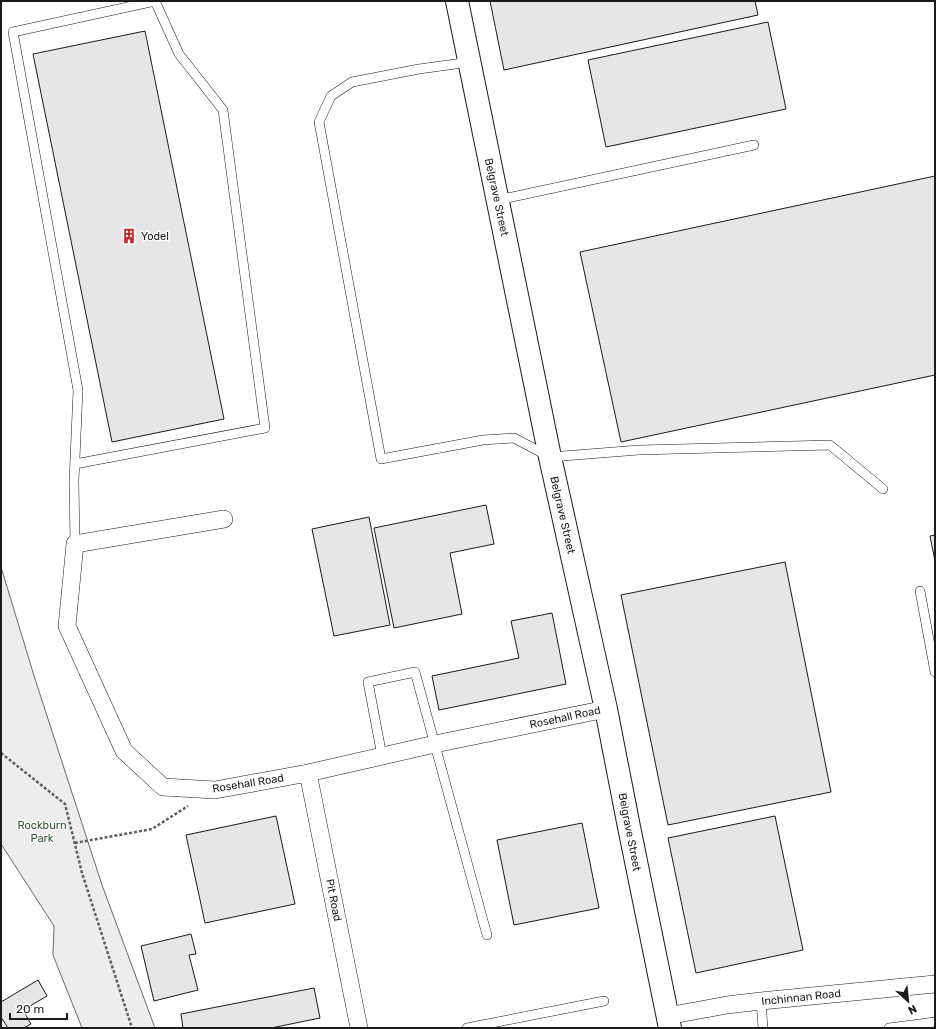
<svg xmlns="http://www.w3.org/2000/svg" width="936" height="1029" font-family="Rubik,sans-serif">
  <rect width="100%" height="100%" fill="#fff"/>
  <path fill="#ededed" stroke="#6a6a6a" d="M1 567 35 679 102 885 155 1028H82L53 955 54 926 1 844Z"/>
  <path fill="#e6e6e6" stroke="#1a1a1a" d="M490 1H755L758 15 504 70Z
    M768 22 786 109 606 147 588 60Z
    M145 31 224 419 112 442 33 54Z
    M935 176V375L621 442 580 252Z
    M486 505 494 544 450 553 462 614 394 628 374 528Z
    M369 517 390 625 334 636 312 529Z
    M935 535V561L930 536Z
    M785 562 831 792 668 825 621 595Z
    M552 613 566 684 439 710 432 676 519 658 511 621Z
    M276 816 295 904 205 923 186 835Z
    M775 816 803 950 696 973 668 838Z
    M582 823 599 908 514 925 497 840Z
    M191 934 196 954 189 955 198 990 154 1001 141 946Z
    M38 980 47 996 23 1010 31 1024 24 1028H8L1 1017V1002Z
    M314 988 320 1018 271 1028H183L181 1014Z"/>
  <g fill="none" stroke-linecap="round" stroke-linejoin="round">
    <g stroke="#1a1a1a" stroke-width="10">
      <path id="lane" d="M470 62 419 69 352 82 331 96 319 122 381 459 483 440 514 438 550 457 639 450 830 445 883 489
        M498 200 754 145
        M75 464 265 428 223 110 179 54 155 1
        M75 544 74 481 78 390 13 32 155 1
        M920 591 935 672
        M382 756 368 682 415 672 487 935
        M761 1001 763 1028
        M467 1028 604 1001
        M889 1028 935 1022"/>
    </g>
    <g stroke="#1a1a1a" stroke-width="18">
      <path id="street" d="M224 519 75 544 67 626 124 751 163 787 215 790 308 773 435 744 606 709
        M308 773 359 1028
        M667 1016 727 1005 761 1001 935 984"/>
    </g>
    <g stroke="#1a1a1a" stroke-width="24">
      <path id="secondary" d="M457 1 550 457 606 709 629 827 670 1028"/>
    </g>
    <path stroke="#5f5f5f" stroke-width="2.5" stroke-dasharray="3 2" stroke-linecap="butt" d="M1 753 65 804 82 873 132 1028
      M75 843 152 829 188 806"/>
    <use href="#lane" stroke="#fff" stroke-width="9"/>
    <use href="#street" stroke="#fff" stroke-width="17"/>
    <use href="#secondary" stroke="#fff" stroke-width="22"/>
  </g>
  <defs>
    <g id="building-bare" transform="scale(1.2)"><path d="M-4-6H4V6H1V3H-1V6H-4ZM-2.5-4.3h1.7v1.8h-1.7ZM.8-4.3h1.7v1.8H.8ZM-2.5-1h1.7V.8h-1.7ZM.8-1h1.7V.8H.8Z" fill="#c62828" stroke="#fff" stroke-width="2.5" paint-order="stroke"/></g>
  </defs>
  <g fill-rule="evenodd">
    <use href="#building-bare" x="129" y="236"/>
  </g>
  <g text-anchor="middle" stroke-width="3" stroke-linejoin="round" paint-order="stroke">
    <g font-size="11" fill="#1a1a1a" stroke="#fff">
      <text transform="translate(497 197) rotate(78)" y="4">Belgrave Street</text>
      <text transform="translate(563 515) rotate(77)" y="4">Belgrave Street</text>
      <text transform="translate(565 717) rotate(-12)" y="4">Rosehall Road</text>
      <text transform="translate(248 783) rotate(-9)" y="4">Rosehall Road</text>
      <text transform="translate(630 832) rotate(79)" y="4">Belgrave Street</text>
      <text transform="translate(334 900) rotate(79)" y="4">Pit Road</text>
      <text transform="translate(801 997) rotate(-6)" y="4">Inchinnan Road</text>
    </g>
    <g font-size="11" fill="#1a1a1a" stroke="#fff" text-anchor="start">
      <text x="141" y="240">Yodel</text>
    </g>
    <g font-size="11" fill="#2b5a34" stroke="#fff">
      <text x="42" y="829">Rockburn<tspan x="42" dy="13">Park</tspan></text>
    </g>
  </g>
  <rect width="936" height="1029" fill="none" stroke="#1a1a1a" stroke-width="4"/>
  <g transform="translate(908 1001) rotate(153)" stroke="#ffffff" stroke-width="3" paint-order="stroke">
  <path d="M0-3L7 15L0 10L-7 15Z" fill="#1a1a1a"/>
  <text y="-6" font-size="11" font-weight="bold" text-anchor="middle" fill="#1a1a1a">N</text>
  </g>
  <path d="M10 1013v6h57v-6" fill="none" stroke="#1a1a1a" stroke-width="2"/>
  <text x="16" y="1013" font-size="12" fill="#1a1a1a" stroke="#ffffff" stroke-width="3" paint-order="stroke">20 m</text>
</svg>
